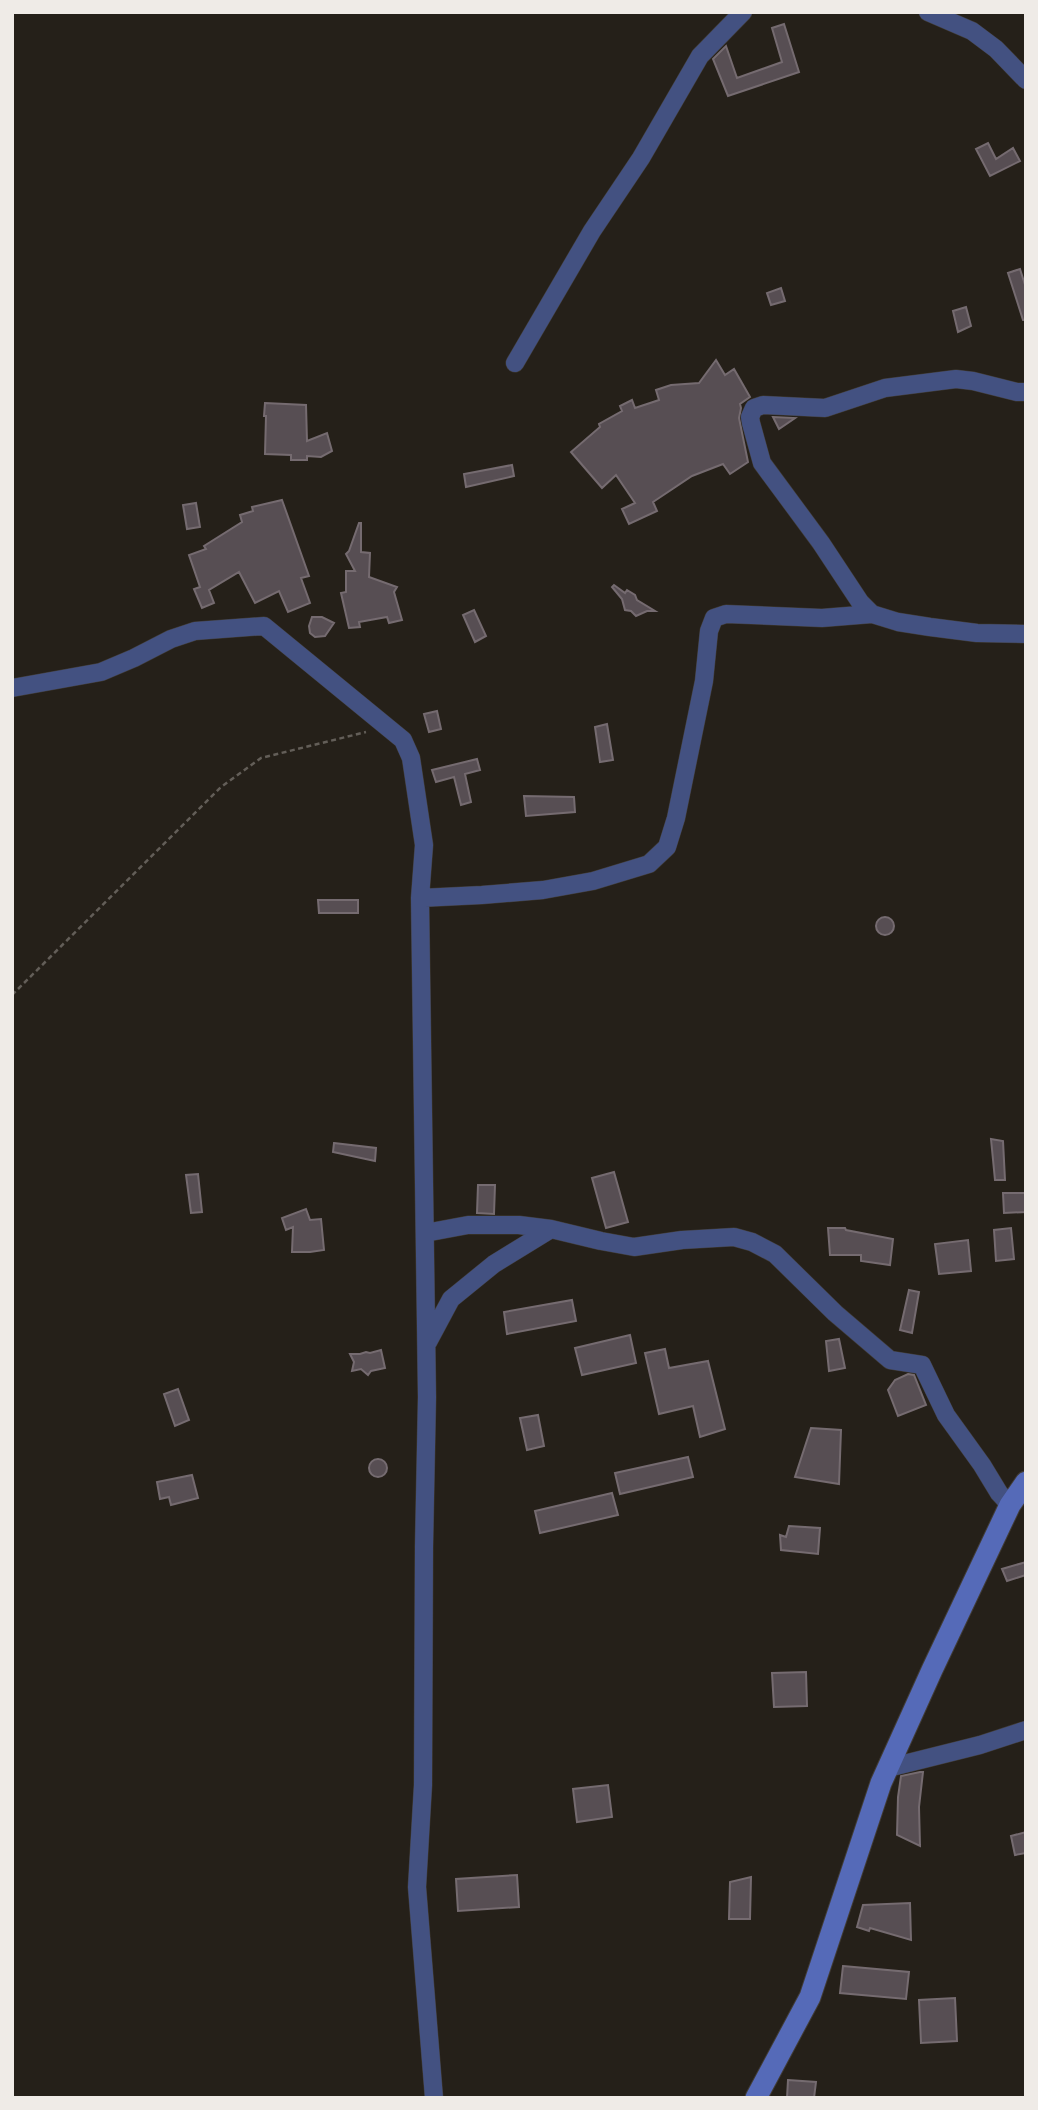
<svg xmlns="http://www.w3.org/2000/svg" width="1038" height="2110" font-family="Lato,sans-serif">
  <rect width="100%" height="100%" fill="#252019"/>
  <path fill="#574e53" stroke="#756b70" stroke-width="2" d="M784 24 799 72 728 96 713 59 726 46 737 78 782 62 772 28Z
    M988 143 996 159 1013 148 1020 161 990 176 976 149Z
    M1020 269 1026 288V320H1023L1008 273Z
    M781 288 785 301 771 305 767 293Z
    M966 307 971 326 958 332 953 311Z
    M716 360 725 375 734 369 750 397 740 404 741 408 739 418 748 462 730 474 723 464 692 476 653 502 657 511 629 524 622 509 635 503 616 475 602 488 571 452 600 427 599 424 622 411 620 406 632 400 635 408 659 400 656 390 671 385 699 383Z
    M265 403 306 405 307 441 327 433 332 451 321 457 307 456V460H291V455L265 454 266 416H264Z
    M773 417 795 418 779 429Z
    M512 465 514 476 466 487 464 474Z
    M282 500 309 576 301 578 310 603 288 612 279 591 255 603 239 572 209 590 214 603 202 608 194 589 200 587 189 555 206 549 204 546 242 522 240 515 253 511 252 507Z
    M196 503 200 527 187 529 183 505Z
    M359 523H361V552L370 553 369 577 397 587 394 592 402 620 389 623 387 617 359 622 360 627 349 628 341 593 346 592V571H355L346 554 349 551Z
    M614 585 625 593 627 590 635 595 637 600 655 611H647L636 616 631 611 625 610 622 599 612 587Z
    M474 610 486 636 475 642 463 615Z
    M312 617H322L334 623 325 636 315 637 310 633 309 626Z
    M437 711 441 729 429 732 424 714Z
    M607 724 613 760 600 762 595 727Z
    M477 759 480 770 465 774 471 802 461 805 454 777 436 782 432 770Z
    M524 796 574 797 575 812 526 816Z
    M318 900H358V913H319Z
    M876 926a9 9 0 1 1 18 0a9 9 0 1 1-18 0Z
    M991 1139 1003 1141 1005 1180H995Z
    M334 1143 376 1148 375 1161 333 1152Z
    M614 1172 628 1222 606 1228 592 1178Z
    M198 1174 202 1212 191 1213 186 1175Z
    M478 1185H495L494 1214 477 1213Z
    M1003 1193H1026V1212L1004 1213Z
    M306 1209 310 1220 321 1219 324 1250 310 1252H292L293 1227 286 1230 282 1218Z
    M828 1228H845L846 1230 893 1239 890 1265 861 1261V1255H830Z
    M1011 1228 1014 1259 996 1261 994 1230Z
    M968 1240 971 1271 939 1274 935 1244Z
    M909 1290 919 1292 912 1333 900 1330Z
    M572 1300 576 1321 507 1334 504 1312Z
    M630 1335 636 1363 582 1375 575 1348Z
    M839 1339 845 1368 829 1371 826 1341Z
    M665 1349 669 1368 708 1361 725 1429 700 1437 693 1406 659 1414 645 1353Z
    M381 1350 385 1368 371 1371 368 1375 361 1369 352 1371 354 1362 350 1354H360L366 1352 370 1353Z
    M908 1374 914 1375 926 1405 898 1416 888 1390 895 1380Z
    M178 1389 189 1420 175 1426 164 1394Z
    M538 1415 544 1446 527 1450 520 1418Z
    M811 1428 841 1430 839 1484 795 1477Z
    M688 1457 693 1477 620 1494 615 1473Z
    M369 1468a9 9 0 1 1 18 0a9 9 0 1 1-18 0Z
    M192 1475 198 1498 171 1505 169 1497 160 1499 157 1482Z
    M612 1493 618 1515 540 1533 535 1511Z
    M789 1526 820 1528 818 1554 781 1550 780 1535 786 1537Z
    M1026 1562V1575L1007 1581 1002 1569Z
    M806 1672 807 1706 774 1707 772 1673Z
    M920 1772H923L919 1807 920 1846 897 1835 898 1797 901 1776Z
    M608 1785 612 1817 577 1822 573 1789Z
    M1026 1832V1853L1015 1855 1011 1836Z
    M517 1875 519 1907 458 1911 456 1879Z
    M751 1877 750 1919H729L730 1882Z
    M910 1903 911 1940 870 1928 869 1931 857 1927 863 1905Z
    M843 1966 909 1972 906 1999 840 1993Z
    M955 1998 957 2041 921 2043 919 2000Z
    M788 2080 816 2082 814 2098H787Z"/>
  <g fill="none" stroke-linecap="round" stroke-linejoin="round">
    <g stroke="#413c36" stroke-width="19">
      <path id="street" d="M928 12 972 31 996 49 1026 80
        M515 363 592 231 641 158 700 56 743 12
        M1026 392H1017L973 381 956 379 885 388 825 408 763 405 754 408 750 417 751 423 762 463 821 543 860 602 872 614 898 622 930 627 977 633 1026 634
        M12 688 101 672 134 658 171 639 195 631 264 626 403 740 411 758 424 845 420 898 427 1397 424 1547 423 1785 417 1887 434 2098
        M420 898 482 895 543 890 593 881 649 864 667 847 676 818 704 681 709 631 714 618 726 614 822 618 872 614
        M425 1233 468 1225H519L551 1229 601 1241 634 1247 682 1240 734 1237 752 1242 775 1254 835 1313 890 1360 922 1365 946 1415 982 1465 999 1493 1010 1505
        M428 1342 451 1299 494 1264 551 1229
        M888 1768 980 1745 1026 1730"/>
    </g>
    <g stroke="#413c36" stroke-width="23">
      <path id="secondary" d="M756 2098 810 1997 881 1783 932 1670 1010 1505 1026 1482"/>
    </g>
    <path stroke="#635e58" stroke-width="2.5" stroke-dasharray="5 3.5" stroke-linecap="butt" d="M12 995 221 787 261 758 366 732"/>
    <use href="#street" stroke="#435181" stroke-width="18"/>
    <use href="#secondary" stroke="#556ab8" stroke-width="21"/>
  </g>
  <rect width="1038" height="2110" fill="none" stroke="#efebe7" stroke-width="28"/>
</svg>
